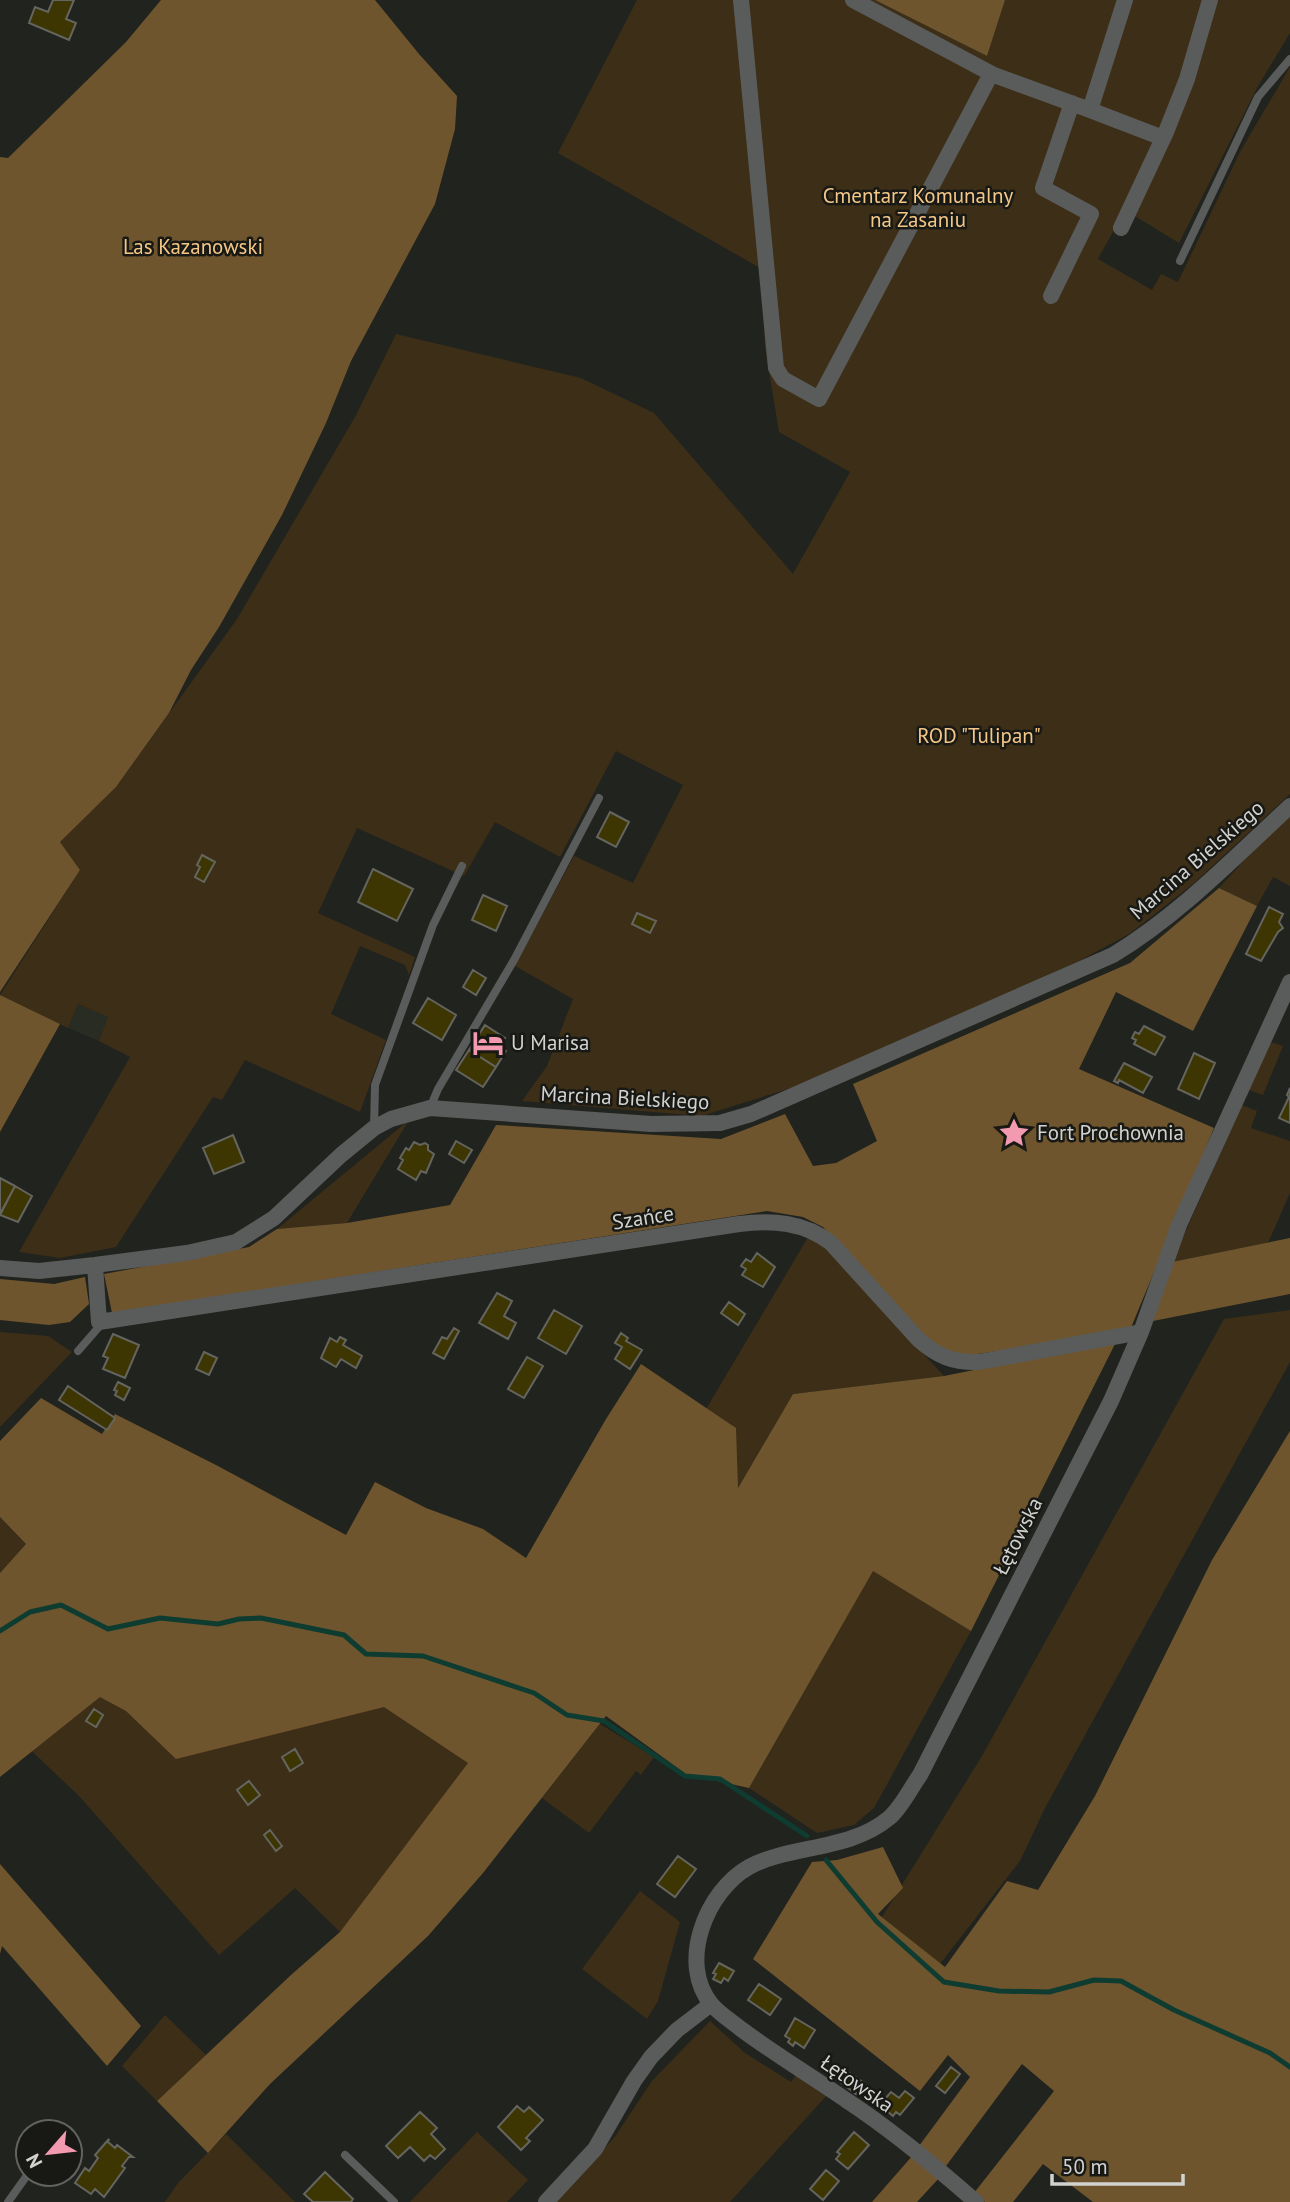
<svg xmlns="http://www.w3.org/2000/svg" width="1290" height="2202" font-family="'PT Sans',sans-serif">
  <rect width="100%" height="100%" fill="#21231f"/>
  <path fill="#282c23" d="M78 1004 109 1017 99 1041 68 1028Z"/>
  <path fill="#3d2e17" d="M637 0H875L987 56 1005 0H1290V33L1258 86 1179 243 1125 210 1098 259 1152 290 1161 274 1178 282 1241 150 1290 67V794L1193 884 1129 934 1079 961 820 1079 701 1116 522 1101 547 1066 573 999 515 966 574 856 633 883 683 785 616 751 560 857 495 822 464 876 357 828 318 913 415 957 409 975 405 965 360 946 331 1014 386 1040 360 1112 245 1060 222 1100 213 1097 116 1247 60 1258 19 1252 130 1057 99 1041 108 1017 78 1004 68 1028 0 995 80 870 60 842 116 787 237 619 355 417 396 334 581 378 654 413 793 574 850 472 779 432 765 347 762 269 558 153Z
    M1290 814V886L1273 877 1257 906 1219 888 1273 829Z
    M1271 1042 1283 1046 1263 1095 1249 1090Z
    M1242 1105 1257 1111 1251 1128 1290 1141V1193L1268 1243 1172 1262Z
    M409 1120 347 1223 277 1229Z
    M810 1234 815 1236 944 1376 793 1394 737 1489 706 1409Z
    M1290 1310V1362L1045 1808 1020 1861 940 1964 882 1917 982 1756 1224 1319Z
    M0 1332 48 1336 72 1352 0 1427Z
    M0 1517 26 1544 0 1573Z
    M873 1570 971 1631 874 1808 854 1825 817 1833 749 1788Z
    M109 1625 540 1693 340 1932 295 1888 219 1955 80 1797 17 1737Z
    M600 1724 654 1757 641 1775 636 1771 589 1833 542 1798Z
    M640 1891 680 1922 658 2001 647 2019 582 1969Z
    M165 2015 206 2055 157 2101 122 2066Z
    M710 2021 745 2053 791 2082 797 2074 828 2094 730 2202H553L614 2138 652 2081Z
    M477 2132 528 2180 507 2202H410Z
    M226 2134 295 2202H165L178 2183Z"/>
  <path fill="#6f552d" d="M161 0H375L419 54 457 96 455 129 435 204 351 361 326 423 282 515 219 627 191 670 169 713 116 787 60 842 80 870 0 992V157L8 158 126 42Z
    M875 0H1005L987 56Z
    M1219 888 1257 906 1193 1031 1116 992 1079 1069 1214 1128 1130 1330 959 1357 932 1343 823 1227 803 1217 767 1211 112 1313 104 1274 249 1247 277 1229 347 1223 450 1205 496 1125 721 1139 785 1114 813 1166 836 1163 877 1141 853 1084 1130 963Z
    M0 995 60 1024 0 1132Z
    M1290 1238V1294L1153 1321 1172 1262Z
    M85 1277 89 1304 70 1322 49 1325 0 1320V1279L54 1284Z
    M1116 1342 971 1631 873 1571 749 1788 686 1774 606 1716 483 1873 428 1936 270 2084 208 2153 157 2101 291 1975 340 1932 468 1763 384 1707 176 1759 126 1711 100 1697 0 1777V1573L26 1544 0 1517V1441L41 1398 102 1434 115 1414 216 1465 346 1535 375 1482 426 1508 483 1529 526 1558 606 1419 641 1364 736 1428 738 1488 793 1394 944 1376Z
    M1290 1431V2202H1093L1043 2164 1013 2202H985L974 2193 1054 2091 1022 2064 946 2166 919 2146 970 2077 948 2055 920 2091 753 1959 812 1862 837 1860 883 1847 903 1888 878 1914 945 1967 1007 1881 1038 1890 1095 1796 1212 1560Z
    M0 1864 141 2026 107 2066 2 1946 0 1954Z
    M913 2155 940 2177 917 2202H872Z"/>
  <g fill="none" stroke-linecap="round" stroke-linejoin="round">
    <path stroke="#0f3c31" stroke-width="5" d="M0 1631 30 1612 61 1605 108 1629 160 1618 218 1624 239 1619 261 1618 344 1635 366 1654 423 1656 534 1693 567 1715 604 1721 685 1776 720 1779 807 1836
      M826 1860 877 1922 944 1982 999 1991 1049 1992 1094 1980 1121 1981 1174 2010 1270 2053 1290 2067"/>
  </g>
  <path fill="#3d3603" stroke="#656560" stroke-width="2" d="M53 0H74L66 19 76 23 69 40 29 23 35 7 48 12Z
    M610 812 629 822 616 847 597 837Z
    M202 855 215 862 204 882 195 877 200 867 197 865Z
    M373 869 413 889 397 921 358 902Z
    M483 895 507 906 496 931 472 920Z
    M1269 907 1283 914 1279 922 1283 928 1278 932 1261 961 1246 954Z
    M637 913 656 921 650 933 632 924Z
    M473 970 486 978 476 995 463 987Z
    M428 998 456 1015 442 1040 413 1023Z
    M485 1025 505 1038 499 1047 506 1051 496 1067 469 1050Z
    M1144 1026 1165 1037 1155 1055 1134 1044 1136 1040 1132 1038 1135 1032 1139 1034Z
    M469 1050 496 1067 483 1087 456 1070Z
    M1194 1053 1215 1063 1199 1099 1178 1089Z
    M1124 1063 1152 1077 1143 1093 1119 1080 1118 1083 1114 1081Z
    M1290 1088V1123L1279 1118 1289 1097 1287 1095Z
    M233 1135 244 1162 214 1174 203 1148Z
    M456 1141 472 1150 464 1163 449 1154Z
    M414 1142 420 1145 425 1143 428 1145V1150L434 1154 426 1173 421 1171 416 1180 398 1169 403 1160 400 1158 406 1148 409 1150Z
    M0 1178 15 1186 0 1214Z
    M15 1186 32 1196 18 1222 0 1215Z
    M757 1253 775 1267 763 1287 742 1275 746 1269 741 1266 746 1259 751 1262Z
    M497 1293 512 1301 504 1316 516 1323 508 1339 479 1323Z
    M729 1302 745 1314 738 1325 721 1313Z
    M554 1310 582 1326 566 1354 538 1338Z
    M454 1328 459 1331 444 1359 433 1353 442 1337 447 1339Z
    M621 1333 628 1338 626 1341 642 1350 630 1369 615 1359 622 1347 615 1343Z
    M113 1334 139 1345 125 1378 103 1369 108 1358 103 1356Z
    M340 1337 346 1340 343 1345 362 1356 356 1368 341 1359 336 1367 321 1358 330 1338 337 1342Z
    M204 1352 217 1358 209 1375 196 1369Z
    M527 1357 543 1366 524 1398 508 1389Z
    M118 1382 130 1388 124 1400 115 1395 117 1391 114 1390Z
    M68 1386 115 1418 107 1430 59 1400Z
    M94 1709 103 1715 96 1727 86 1721Z
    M295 1749 303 1763 290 1771 282 1757Z
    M249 1781 260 1795 248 1805 237 1790Z
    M270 1830 282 1846 276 1851 264 1835Z
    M678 1856 696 1869 675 1897 657 1884Z
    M719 1963 734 1971 728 1981 724 1978 721 1983 713 1979 716 1974 713 1973Z
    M759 1984 781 1999 770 2015 748 2000Z
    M795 2018 815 2030 804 2048 795 2042 793 2046 788 2042 790 2039 785 2036Z
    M951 2067 960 2074 945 2093 936 2086Z
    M847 2071 864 2083 856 2094 839 2081Z
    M905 2091 914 2098 900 2115 896 2112 893 2116 887 2111 890 2107 883 2101 891 2092 899 2098Z
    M517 2106 524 2112 529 2107 543 2120 526 2138 530 2141 521 2150 498 2127Z
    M420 2112 437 2128 431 2134 445 2149 435 2159 430 2155 424 2161 410 2147 398 2158 386 2146Z
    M854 2132 869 2145 848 2169 836 2159 840 2154 837 2152Z
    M109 2139 108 2142 115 2148 117 2145 133 2157H129L122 2166 125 2168 104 2197 95 2189 91 2194 75 2183 85 2168 89 2171 98 2158 95 2155Z
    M826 2170 839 2181 823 2200 810 2189Z
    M325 2172 353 2199 351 2202H313L304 2194Z"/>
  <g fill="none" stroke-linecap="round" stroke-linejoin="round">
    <path stroke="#5a5c5b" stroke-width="8" d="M1180 261 1258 97 1290 59
      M430 1108 438 1089 514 960 599 798
      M374 1128 375 1085 433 925 462 866
      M78 1351 98 1328 99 1322
      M345 2155 394 2202
      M8 2202 28 2174"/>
    <path stroke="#5a5c5b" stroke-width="16" d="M741 0 776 368 783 379 819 399 991 74
      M853 0 994 75 1090 110
      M1125 0 1090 110 1163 138
      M1121 228 1166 132 1187 79 1210 0
      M1051 296 1091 214 1043 188 1072 103
      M95 1265 99 1322 739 1224C773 1220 804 1222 831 1243L918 1339C937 1356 953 1363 979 1362L1141 1332
      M0 1268 39 1271 95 1265 187 1253 236 1242 274 1218 341 1155 374 1128 391 1119 430 1108 651 1124 720 1123 751 1114 1113 955C1179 915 1234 858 1290 806
      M546 2202 595 2149 634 2081 651 2057 677 2030 711 2004
      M976 2202C935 2166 892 2130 846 2100 811 2076 775 2054 741 2029 731 2021 720 2014 712 2005 677 1964 706 1891 749 1867 789 1845 850 1851 889 1818 901 1808 910 1789 920 1775L1111 1401 1141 1332 1179 1225 1290 982"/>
  </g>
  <defs>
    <g id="hotel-bare" transform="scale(2.415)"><path d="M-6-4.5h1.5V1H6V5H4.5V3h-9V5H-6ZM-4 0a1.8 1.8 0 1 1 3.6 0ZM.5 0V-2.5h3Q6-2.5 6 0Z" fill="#f29aaf" stroke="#181915" stroke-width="2.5" paint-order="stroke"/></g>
    <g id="sight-bare" transform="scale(2.415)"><path d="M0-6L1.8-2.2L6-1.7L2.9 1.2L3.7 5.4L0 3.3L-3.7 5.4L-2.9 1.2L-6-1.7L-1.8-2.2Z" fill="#f29aaf" stroke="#181915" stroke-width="2.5" paint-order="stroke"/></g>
  </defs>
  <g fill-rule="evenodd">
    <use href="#hotel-bare" x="488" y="1043"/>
    <use href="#sight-bare" x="1014" y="1133"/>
  </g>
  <g text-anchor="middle" stroke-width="5" stroke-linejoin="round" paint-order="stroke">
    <g font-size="21" fill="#f4c786" stroke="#181915">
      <text x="918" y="203">Cmentarz Komunalny<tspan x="918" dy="24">na Zasaniu</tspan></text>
      <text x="193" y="254">Las Kazanowski</text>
      <text x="979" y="743">ROD "Tulipan"</text>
    </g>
    <g font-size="21" fill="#d2d3d1" stroke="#181915">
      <text transform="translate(1197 860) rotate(-41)" y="7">Marcina Bielskiego</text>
      <text transform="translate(625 1098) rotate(3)" y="7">Marcina Bielskiego</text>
      <text transform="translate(643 1218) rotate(-9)" y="7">Szańce</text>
      <text transform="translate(1018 1536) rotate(-63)" y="7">Łętowska</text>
      <text transform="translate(857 2084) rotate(35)" y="7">Łętowska</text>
    </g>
    <g font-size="21" fill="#d2d3d1" stroke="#181915" text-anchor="start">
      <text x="511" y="1050">U Marisa</text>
      <text x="1037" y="1140">Fort Prochownia</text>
    </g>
  </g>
  <g transform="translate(49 2153) rotate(242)"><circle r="33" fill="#181915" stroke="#626360" stroke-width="2"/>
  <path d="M0-5L12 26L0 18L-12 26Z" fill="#f29aaf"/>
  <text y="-10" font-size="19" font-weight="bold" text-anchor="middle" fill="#d2d3d1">N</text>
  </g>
  <path d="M1052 2174v10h131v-10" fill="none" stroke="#d2d3d1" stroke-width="3.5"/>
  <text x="1062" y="2174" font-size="21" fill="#d2d3d1" stroke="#181915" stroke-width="5" paint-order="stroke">50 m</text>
</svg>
